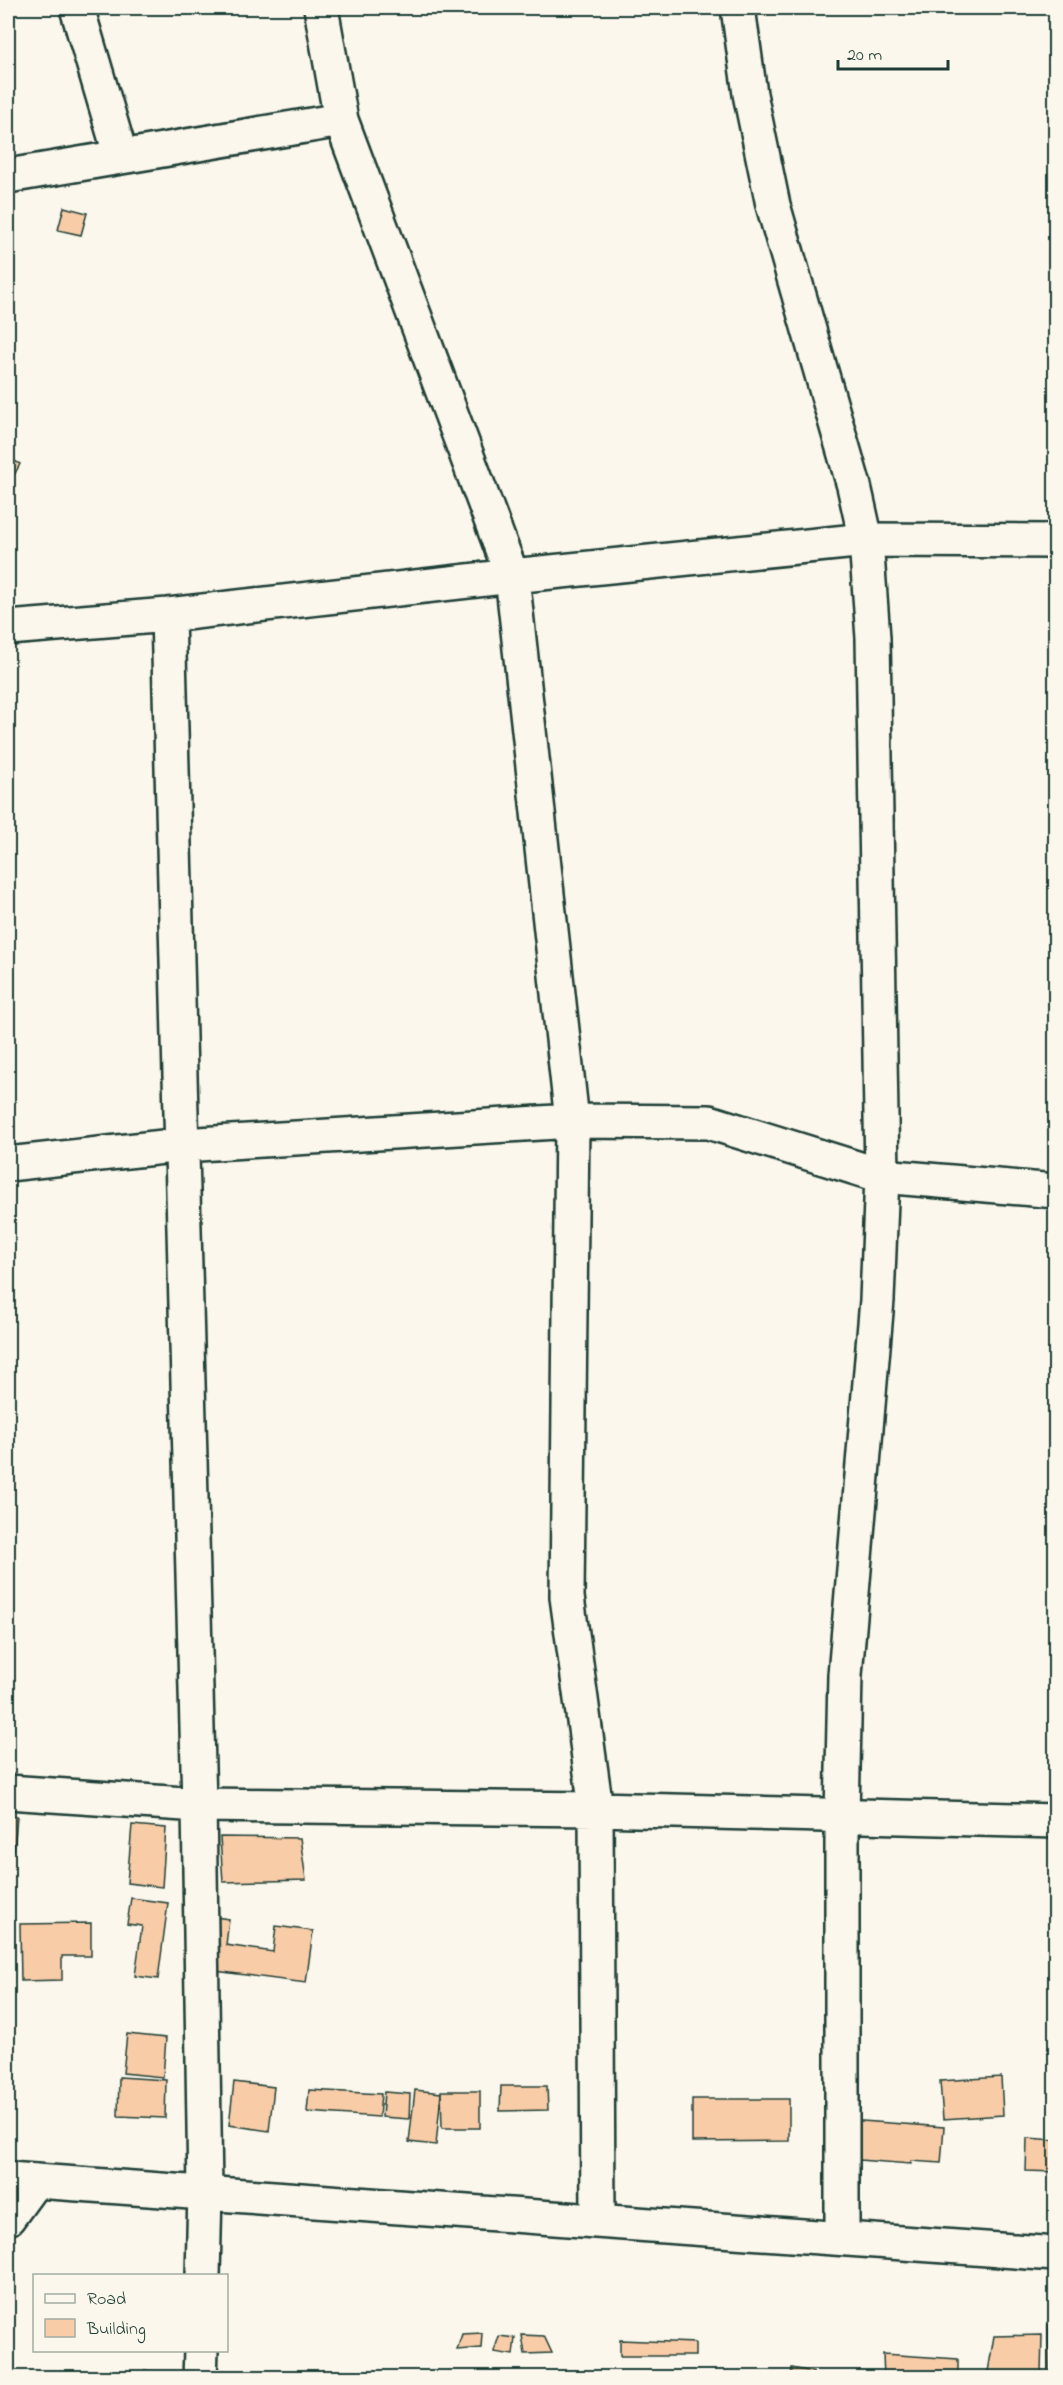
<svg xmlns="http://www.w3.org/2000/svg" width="1063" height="2385" font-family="'Indie Flower',sans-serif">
  <rect width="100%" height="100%" fill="#fbf7ec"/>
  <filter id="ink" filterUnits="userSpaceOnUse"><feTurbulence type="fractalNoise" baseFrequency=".0167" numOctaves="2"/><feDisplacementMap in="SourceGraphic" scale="12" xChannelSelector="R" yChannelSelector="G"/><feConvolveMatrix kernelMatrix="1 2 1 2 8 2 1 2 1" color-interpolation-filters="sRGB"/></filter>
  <g filter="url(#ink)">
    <path fill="#f9cca8" stroke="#1f3d34" stroke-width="1.5" d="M64 207 87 213 81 235 58 230Z
      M8 457 20 464 13 477 8 475Z
      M8 1816 17 1817 14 1851 8 1850Z
      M132 1825 166 1828 162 1887 127 1883Z
      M220 1837 300 1838 306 1880 223 1882Z
      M131 1898 168 1903 158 1979 135 1976 142 1926 127 1924Z
      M215 1917 229 1919 226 1945 273 1952 276 1926 313 1931 306 1983 208 1970Z
      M91 1923V1956H62V1980L21 1981 20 1924Z
      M127 2034 166 2038 163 2077 123 2073Z
      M119 2077 166 2080 165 2118 118 2116Z
      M1001 2077 1003 2115 943 2119 940 2081Z
      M234 2082 274 2087 269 2131 229 2125Z
      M501 2086H547L548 2110 500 2111Z
      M309 2090 381 2094 379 2117 307 2112Z
      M415 2090 441 2093 436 2145 409 2142Z
      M441 2091H480V2128H442Z
      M384 2092 410 2094 409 2119 382 2117Z
      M692 2099H789V2141L692 2142Z
      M848 2120 944 2127 941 2163 911 2161V2164L846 2159Z
      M1027 2138 1056 2140V2172L1026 2171Z
      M1056 2324V2378H1049L1048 2325Z
      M482 2333 481 2348 457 2350 462 2334Z
      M522 2335 544 2336 552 2353 525 2354Z
      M1042 2335 1041 2374 988 2372 994 2336Z
      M499 2336 515 2338 513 2355 494 2352Z
      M620 2340 695 2343V2356H620Z
      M883 2354 958 2359V2376L884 2378Z
      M792 2368 813 2372V2378H791Z
      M145 2370 172 2376V2378H143Z"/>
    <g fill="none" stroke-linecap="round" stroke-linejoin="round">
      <g stroke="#1f3d34" stroke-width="38">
        <path id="minor" d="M77 8 121 157
          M321 8 341 120 512 576 572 1121 567 1597 596 1809 598 2220
          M8 176 341 120
          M168 615 199 1805 205 2191 203 2276
          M8 628 168 615 512 576 866 540 1056 541
          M8 1164 182 1145 572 1121 709 1122 882 1176 1056 1191
          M8 1792 199 1805 596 1809 1056 1821
          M8 2218 35 2181
          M200 2378 201 2350"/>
      </g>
      <g stroke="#1f3d34" stroke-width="38">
        <path id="major" d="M738 8 750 94 773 205 854 486 866 540 873 638 882 1176 877 1300 845 1675 842 1816V2238"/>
      </g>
      <g stroke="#1f3d34" stroke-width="38">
        <path id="highway" d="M8 2179 1056 2254"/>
      </g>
      <use href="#minor" stroke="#fbf7ec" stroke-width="33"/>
      <use href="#major" stroke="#fbf7ec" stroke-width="33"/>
      <use href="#highway" stroke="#fbf7ec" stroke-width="33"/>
    </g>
  </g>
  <rect width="1063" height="2385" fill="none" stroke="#fbf7ec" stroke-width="30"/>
  <rect x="15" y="15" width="1033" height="2355" fill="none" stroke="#1f3d34" stroke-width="2" filter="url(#ink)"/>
  <rect x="33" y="2274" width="195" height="78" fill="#fbf7ec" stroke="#a3ada2" stroke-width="1.5"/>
  <rect x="45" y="2294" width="30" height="9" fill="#fbf7ec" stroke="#a3ada2" stroke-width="1.5"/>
  <text x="87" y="2304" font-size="18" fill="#1f3d34">Road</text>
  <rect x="45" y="2319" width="30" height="18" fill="#f9cca8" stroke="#a3ada2" stroke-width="1.5"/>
  <text x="87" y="2334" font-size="18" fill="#1f3d34">Building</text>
  <path d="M838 60v9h110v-9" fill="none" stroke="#1f3d34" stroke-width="3"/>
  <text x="847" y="60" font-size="18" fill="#1f3d34" stroke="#fbf7ec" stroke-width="4.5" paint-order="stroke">20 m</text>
</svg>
